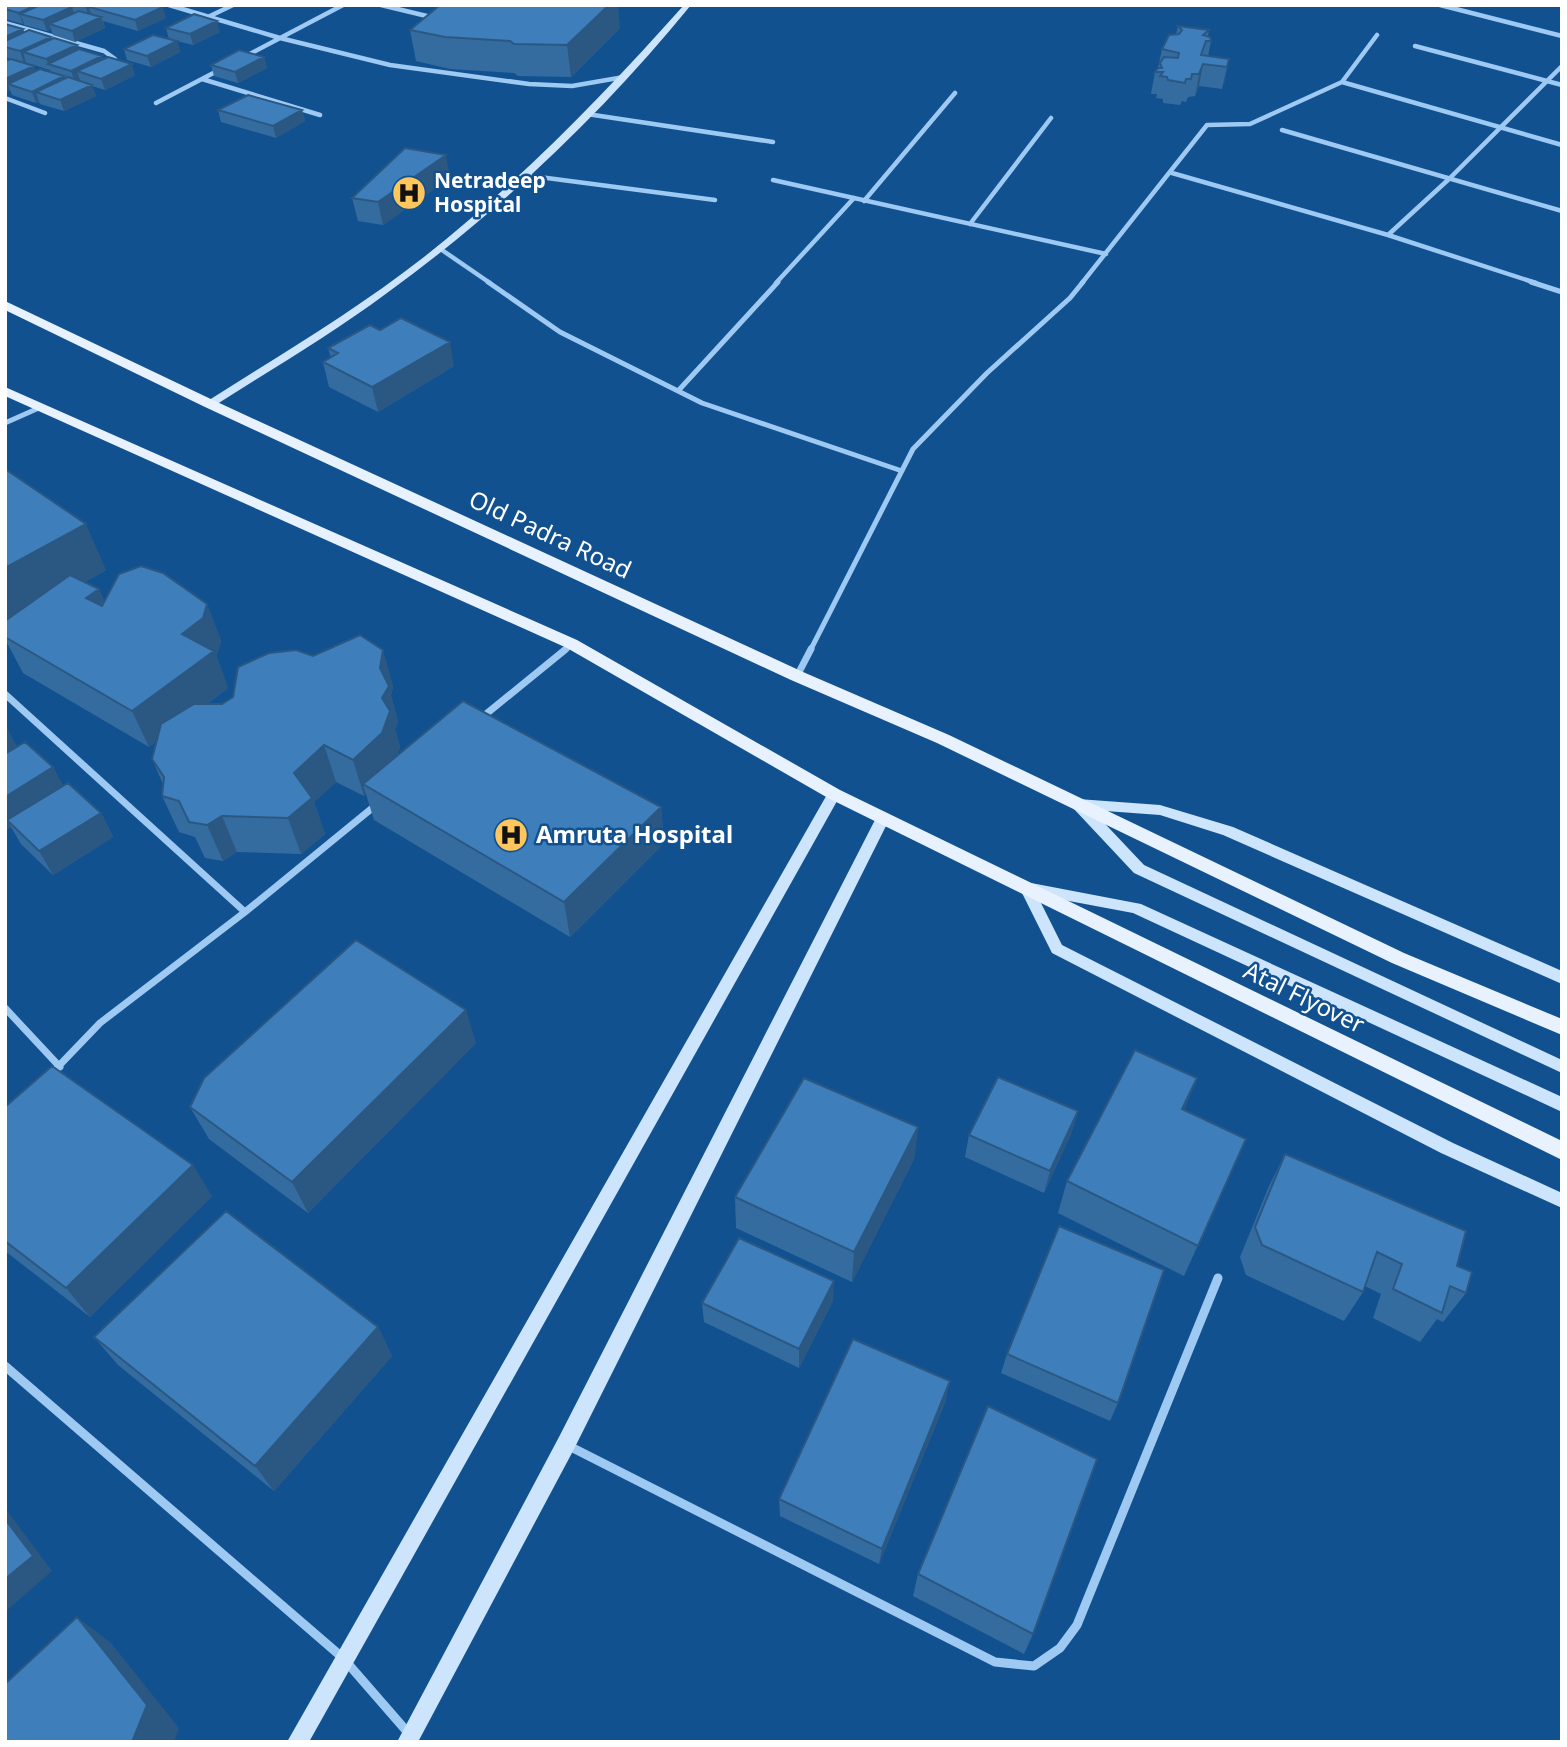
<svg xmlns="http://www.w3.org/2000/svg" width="1567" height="1747" font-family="'Noto Sans',sans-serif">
  <rect width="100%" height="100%" fill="#125190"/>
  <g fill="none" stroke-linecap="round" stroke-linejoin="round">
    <path stroke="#9dc9f2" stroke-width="4.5" d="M169 5 280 38 390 65 529 84 572 86 624 77
      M381 5 435 18
      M1440 5 1562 36
      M208 17 233 5
      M5 23 104 51 115 59
      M1415 46 1562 85
      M244 57 343 5
      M202 79 320 115
      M1342 82 1562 145
      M5 98 45 113
      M156 103 221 69
      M587 114 773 142
      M1282 130 1562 211
      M1172 173 1388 235 1449 179 1562 66
      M524 175 715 200
      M773 180 1106 254
      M864 201 955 93
      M970 224 1051 118
      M1388 235 1536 283
      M439 248 490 283
      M776 283 854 198
      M1082 283 1207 125 1250 124 1342 82 1377 35"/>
    <path stroke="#9dc9f2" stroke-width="5" d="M488 282 560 332 702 403 902 471
      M1531 282 1562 292
      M678 391 778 282
      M5 423 41 407
      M564 651 572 644
      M810 651 913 449 987 373 1070 298 1083 282"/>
    <path stroke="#9dc9f2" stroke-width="7" d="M797 676 811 649
      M5 694 245 912
      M480 719 566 649
      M5 1008 60 1067
      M52 1073 100 1023 245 912 376 805"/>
    <path stroke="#9dc9f2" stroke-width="9" d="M5 1366 343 1658 410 1735
      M567 1445 995 1662 1034 1666 1060 1648 1077 1625 1218 1278"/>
    <path fill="#cce4fc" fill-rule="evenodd" d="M684 5H691C603 113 500 211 387 293 332 334 272 369 214 406H206V402C280 355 355 311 424 257 519 182 603 96 684 5Z
      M834 789 841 794 309 1742H287L829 791Z
      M1078 799 1160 805 1233 827 1562 971V984L1223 835 1160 815 1092 810 1144 865 1562 1060V1073L1134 873 1073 808 1071 804Z
      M883 813 890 818 573 1451 418 1742H397L559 1437 876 818Z
      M1026 882 1141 904 1562 1097V1112L1133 913 1037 895 1062 945 1453 1143 1562 1193V1208L1441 1153 1052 953 1019 887 1021 883Z"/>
    <path fill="#e8f2ff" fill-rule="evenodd" d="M5 301 215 401 803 672 949 735 1404 953 1562 1019V1035L1392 963 937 743 791 680 205 407 5 310Z
      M5 387 577 640 840 790 1562 1141V1160L828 798 567 648 5 396Z"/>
  </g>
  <path fill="#356ca0" d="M5 5H157L166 18 138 31 103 21 105 28 75 42 53 35 51 29 47 31 24 25V23L23 24 5 19Z
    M5 24 23 29 24 33 77 45 79 50 103 59 135 75 105 90 92 86 96 96 64 111 40 104 39 102 36 103 12 95 10 90 5 92V58L7 60 34 66 36 71 51 72 50 70 27 63 26 62 24 63 5 57Z
    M1178 26 1209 30 1208 36 1211 41 1208 56 1229 59 1222 89 1199 86 1195 96 1188 97 1186 102 1182 101 1180 105 1163 103V99L1156 98 1157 94H1151L1155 72 1158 68 1162 49 1176 34Z
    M166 28 220 32 193 45 169 39Z
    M620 28 571 77 518 76 514 73 450 69 416 61 410 30Z
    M177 41 180 52 151 67 127 60 124 49Z
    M264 57 267 68 238 83 214 76 211 65Z
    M218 110H302L305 121 276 138 221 122Z
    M450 178 383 225 358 221 352 198Z
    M328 348 454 366 378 412 329 387 323 362 331 358Z
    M5 469 106 570 85 582 99 589 104 601 207 604 221 641 217 655H216L228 688 207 704H222L393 686 391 696 398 722 395 729 400 747 397 755 661 807 664 843 570 937 374 820 366 794 364 796 336 782 314 802 325 834 301 854 237 852 223 861 205 858 195 837 179 832 162 796 163 784 152 759 157 741 149 747 23 673 5 639Z
    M5 726 17 747 53 767 63 786 101 813 113 837 53 875 21 844 11 827 5 830Z
    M476 1043 308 1213 209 1139 190 1107Z
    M1197 1078 1184 1110 1246 1139 1184 1276 1058 1213 1067 1181Z
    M5 1107 212 1196 90 1317 5 1251Z
    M1078 1111 1071 1134 1044 1193 965 1157 969 1135Z
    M918 1127 914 1159 852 1282 736 1228 735 1197Z
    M1285 1154 1457 1266 1466 1293 1443 1322 1437 1319 1420 1342 1373 1318 1381 1294 1365 1286 1363 1292 1344 1321 1246 1275 1240 1257 1269 1186Z
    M833 1301 799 1368 704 1322 702 1303Z
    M378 1327 392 1356 274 1491 118 1365 94 1337Z
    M1007 1354 1118 1403 1110 1421 1001 1373Z
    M946 1400 879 1564 780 1516 779 1499Z
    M918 1574 1033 1634 1024 1654 913 1596Z"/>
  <path fill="#2b5882" d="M36 5H50L20 14 24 23 23 24 19 13Z
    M85 5H108L89 7 91 13 88 14Z
    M609 5H618L620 28 571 77 567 45Z
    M72 7 76 18 49 24 51 29 47 31 43 20Z
    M163 7 166 18 138 31 135 20Z
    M101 17 105 28 75 42 72 31Z
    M217 21 220 32 193 45 190 34Z
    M23 29 27 40 5 47V37Z
    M51 37 55 48 23 52 26 62 24 63 20 51Z
    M177 41 180 52 151 67 147 56Z
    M77 45 81 56 48 64 46 59Z
    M102 56 106 68 77 71 80 80 75 82 71 71Z
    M264 57 267 68 238 83 235 72Z
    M1229 59 1225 81 1222 89 1227 67Z
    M132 64 135 75 105 90 101 79Z
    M1203 64 1199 86 1195 96 1199 74Z
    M34 66 38 77 8 84 10 90 7 92 5 89V79Z
    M64 76 68 88 36 92 39 102 36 103 32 92Z
    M92 85 96 96 64 111 60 100Z
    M302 110 305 121 276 138 273 126Z
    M446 155 450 178 383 225 378 202Z
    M450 342 454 366 378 412 372 387Z
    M86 524 106 570 5 628V568Z
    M99 589 115 626 86 598Z
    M207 604 221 641 217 655H216L228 688 149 747 132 711 182 634Z
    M383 650 393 686 391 696 398 722 395 729 400 747 392 769 363 784 366 794 364 796 353 760 382 698 380 668Z
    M6 726 19 751 5 759V727Z
    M324 745 336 782 314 802 325 834 301 854 288 818 294 773Z
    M53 767 66 792 7 820 11 827 5 830V797Z
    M661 807 664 843 570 937 564 902Z
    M101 813 113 837 53 875 39 851Z
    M222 816 237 852 223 861 207 825Z
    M466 1010 476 1043 308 1213 292 1182Z
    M1197 1078 1184 1110 1182 1109Z
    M1078 1111 1071 1134 1044 1193 1050 1171Z
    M918 1127 914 1159 852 1282 854 1252Z
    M193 1165 212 1196 90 1317 66 1288Z
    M834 1281 833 1301 799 1368V1349Z
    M378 1327 392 1356 274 1491 255 1466Z
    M950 1381 946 1400 879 1564 882 1549Z
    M5 1508 52 1571 5 1612Z
    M77 1617 111 1643 179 1728 174 1742H132Z"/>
  <path fill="#3e7eba" stroke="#2b5882" stroke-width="2" d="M5 5H36L19 13 5 9Z
    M40 5H66L72 7 43 20 20 14Z
    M92 5H157L163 7 135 20 89 7Z
    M440 5H609L567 45 514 44 510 41 445 37 410 30Z
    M79 11 101 17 72 31 49 24Z
    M194 14 217 21 190 34 166 28Z
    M5 24 23 29 5 37Z
    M1178 26 1209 30 1203 35 1210 37 1211 41H1206L1201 55 1229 59 1227 67 1203 64 1199 74H1192L1191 79H1186L1185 83 1168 80 1167 77 1160 76 1163 72H1155L1158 68H1162L1160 63 1164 57 1178 58 1179 53 1162 49 1169 35 1179 34 1182 30Z
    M29 30 51 37 20 51 5 47V41Z
    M153 35 177 41 147 56 124 49Z
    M54 38 77 45 46 59 23 52Z
    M79 49 102 56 71 71 48 64Z
    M239 50 264 57 235 72 211 65Z
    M108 57 132 64 101 79 77 71Z
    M11 59 34 66 5 79V61Z
    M40 69 64 76 32 92 8 84Z
    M68 77 92 85 60 100 36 92Z
    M248 95 302 110 273 126 218 110Z
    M405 148 446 155 378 202 352 198Z
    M401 318 450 342 372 387 323 362 338 353 328 348 370 325 380 330Z
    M5 469 86 524 5 568Z
    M141 566 163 573 207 604 203 618 182 634 214 651 132 711 5 637V621L70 575 99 589 86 598 102 606 119 574Z
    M360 635 383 650 380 668 389 686 382 698 390 711 382 733 353 760 324 745 294 773 312 798 288 818 222 816 207 825 189 822 179 801 162 796 164 777 152 759 161 724 194 704H222L233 697 238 667 269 653 296 650 313 656Z
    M463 701 661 807 564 902 363 784Z
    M25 742 53 767 5 797V754Z
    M68 783 101 813 39 851 7 820Z
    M356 940 466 1010 292 1182 190 1107 204 1078Z
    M1135 1050 1197 1078 1182 1109 1246 1139 1198 1246 1067 1181Z
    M52 1066 193 1165 66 1288 5 1241V1107Z
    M998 1077 1078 1111 1050 1171 969 1135Z
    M804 1078 918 1127 854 1252 735 1197Z
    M1285 1154 1466 1231 1457 1266 1472 1272 1466 1293 1450 1286 1442 1313 1393 1289 1402 1264 1377 1252 1363 1292 1262 1245 1255 1227Z
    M226 1211 378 1327 255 1466 94 1337Z
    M1059 1226 1164 1270 1118 1403 1007 1354Z
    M739 1238 834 1281 799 1349 702 1303Z
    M853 1339 950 1381 882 1549 779 1499Z
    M988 1406 1097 1459 1033 1634 918 1574Z
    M5 1519 33 1556 5 1579Z
    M77 1617 147 1705 132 1742H5V1684Z"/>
  <defs>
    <g id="hospital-disc" transform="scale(1.75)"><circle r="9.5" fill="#ffc65e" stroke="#125190"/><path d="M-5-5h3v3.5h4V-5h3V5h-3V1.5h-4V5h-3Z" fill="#111"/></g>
  </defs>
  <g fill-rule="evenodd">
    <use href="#hospital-disc" x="409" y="193"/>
    <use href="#hospital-disc" x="511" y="835"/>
  </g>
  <g text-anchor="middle" stroke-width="5" stroke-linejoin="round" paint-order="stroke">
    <g font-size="21" font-weight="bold" fill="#fff" stroke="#125190" text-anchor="start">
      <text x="434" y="188">Netradeep<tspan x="434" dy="24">Hospital</tspan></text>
    </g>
    <g font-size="24" fill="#fff" stroke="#125190">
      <text transform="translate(550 535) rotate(25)" y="8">Old Padra Road</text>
      <text transform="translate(1304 998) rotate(26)" y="8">Atal Flyover</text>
    </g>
    <g font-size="24" font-weight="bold" fill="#fff" stroke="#125190" text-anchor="start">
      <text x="536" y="843">Amruta Hospital</text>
    </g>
  </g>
  <rect width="1567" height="1747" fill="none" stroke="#ffffff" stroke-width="14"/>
</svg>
